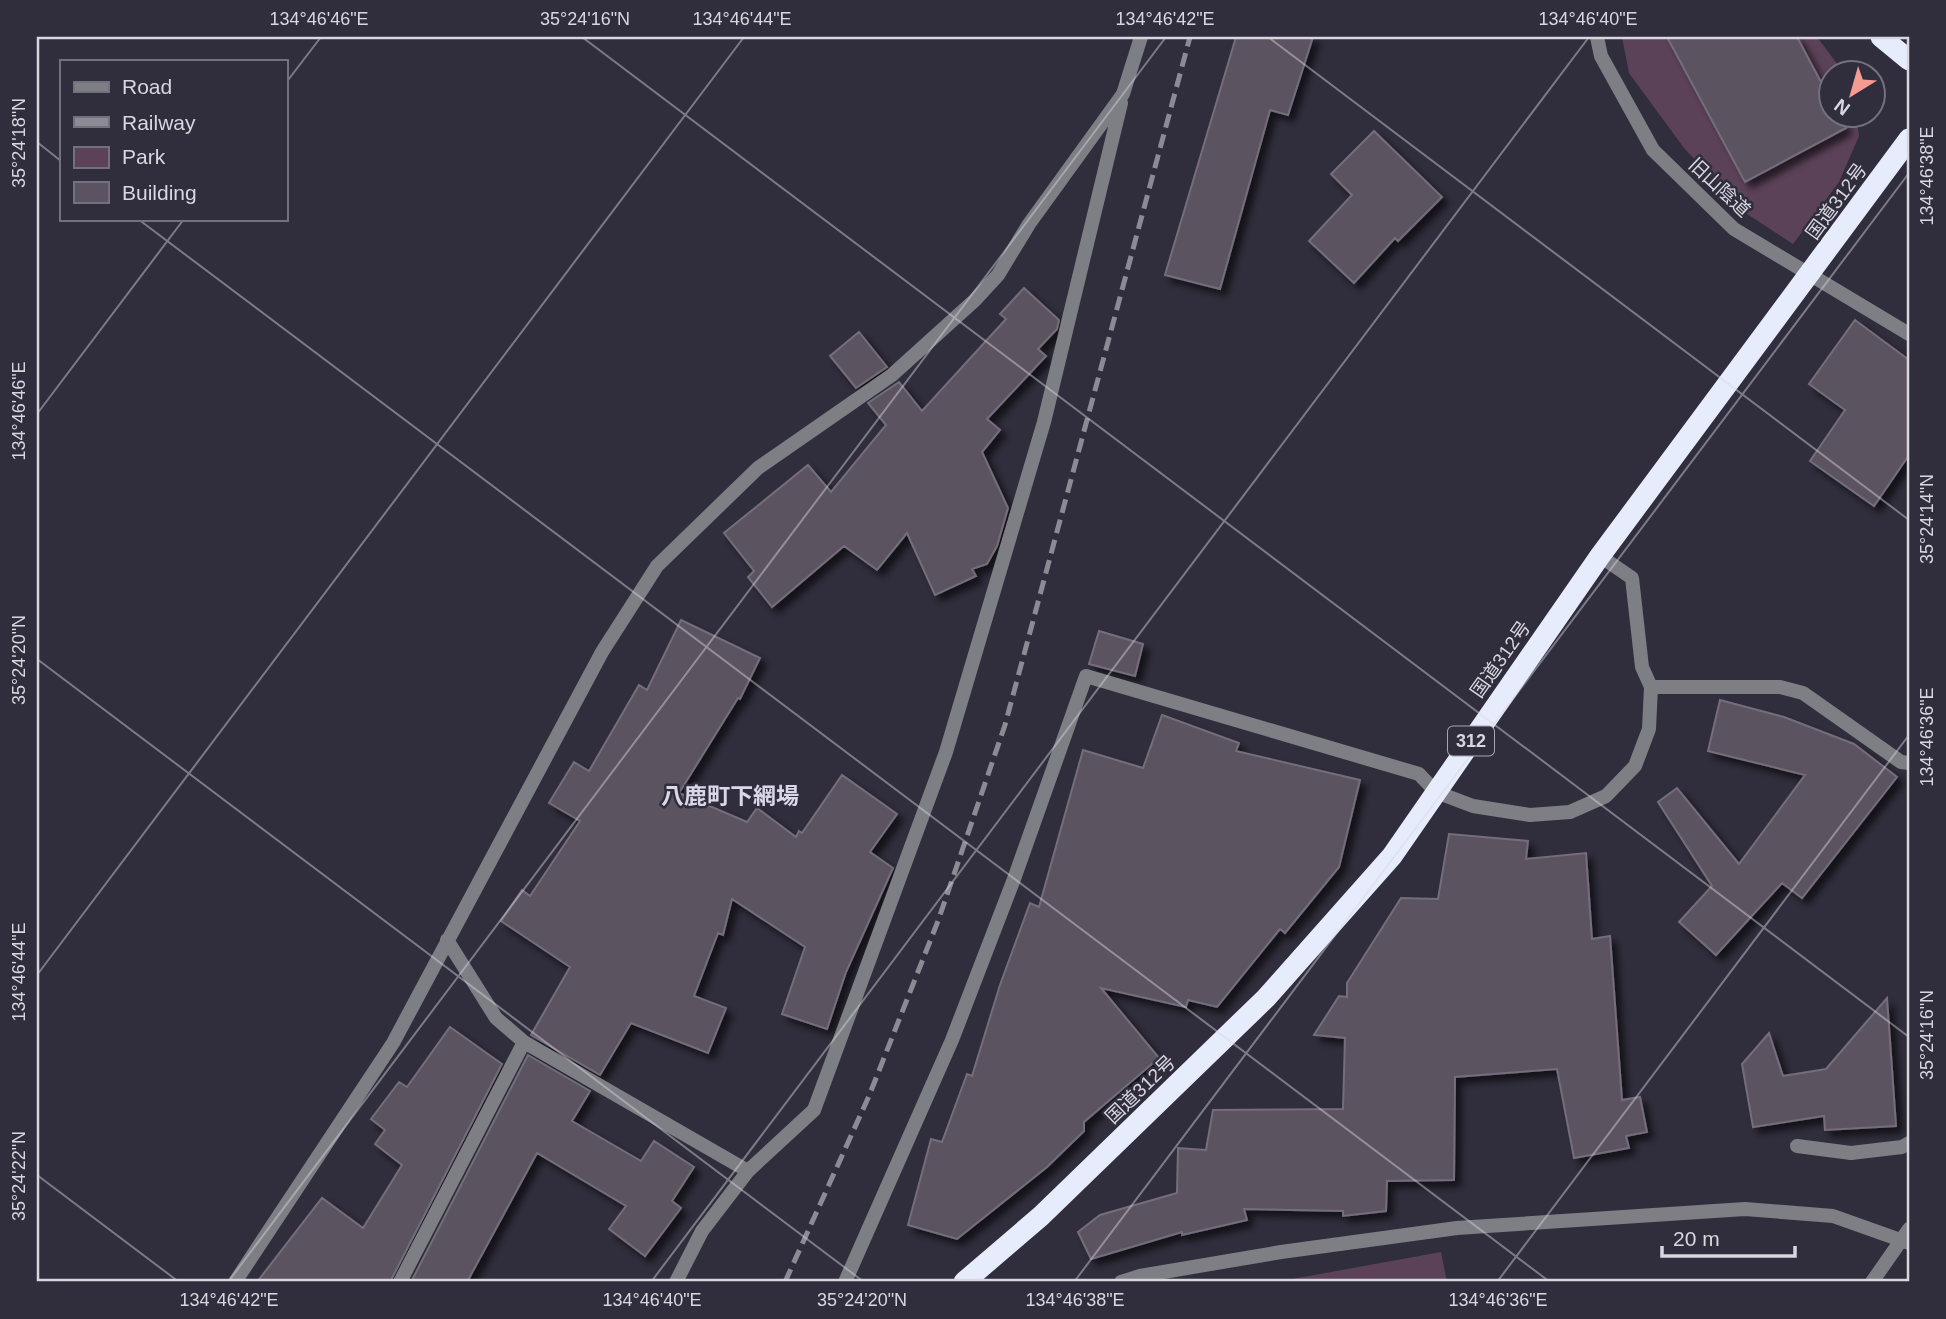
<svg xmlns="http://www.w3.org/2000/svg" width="1946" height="1319" font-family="Helvetica,'Noto Sans JP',sans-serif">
  <defs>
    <filter id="shadow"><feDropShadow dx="6" dy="6" stdDeviation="3.5" flood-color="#0009"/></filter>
  </defs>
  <rect width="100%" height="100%" fill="#302e3c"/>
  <path fill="#5c4259" d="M1622 37H1817L1844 73 1830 74V116H1856L1859 136 1839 182 1793 244 1744 212 1684 148 1629 73Z
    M1441 1252 1447 1282H1276Z"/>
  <path fill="#5b5361" stroke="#756d7b" stroke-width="2" filter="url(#shadow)" d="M1236 37H1313L1288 115 1270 110 1220 289 1165 275Z
    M1667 37H1797L1830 99V116H1839L1846 128 1745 182Z
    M1374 131 1442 197 1398 241 1395 238 1354 283 1309 241 1352 195 1331 174Z
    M1024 288 1059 320 1057 329 1038 349 1046 356 987 419 1000 430 982 452 1008 508 997 546 987 564 972 569 976 576 935 595 907 533 877 570 844 546 772 607 748 577 754 571 724 533 808 465 831 492 886 425 868 403 899 382 922 411 1006 319 1000 314Z
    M1855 320 1909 360V455L1874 506 1810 461 1845 410 1809 384Z
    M859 332 887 367 856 388 830 356Z
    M681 620 760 658 740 699 738 698 679 793 747 822 757 808 796 837 799 831 802 833 842 775 897 814 870 852 893 868 846 972 827 1029 782 1014 805 947 732 899 723 935 718 933 694 996 726 1008 708 1053 631 1023 600 1075 531 1035 570 967 501 921 522 890 530 896 580 821 549 803 574 762 589 771 639 685 647 690Z
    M1099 631 1143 644 1135 676 1089 664Z
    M1720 700 1784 717 1854 744 1897 777 1802 898 1782 883 1716 955 1679 922 1712 886 1658 802 1677 788 1739 864 1805 775 1708 751Z
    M1162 715 1239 743 1236 751 1360 780 1339 867 1285 933 1280 929 1217 1007 1188 1000 1186 1007 1101 988 1159 1058 1084 1122V1131L1047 1167 957 1239 908 1225 931 1139 942 1142 967 1074 972 1076 1000 985 1030 903 1039 907 1083 750 1143 768Z
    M1449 834 1528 841 1526 859 1586 853 1592 939 1610 936 1622 1100 1640 1097 1647 1132 1626 1136 1629 1148 1574 1158 1557 1069 1455 1077 1454 1180 1387 1181 1386 1211 1343 1216V1211L1244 1209 1247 1220 1182 1235V1232L1091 1259 1078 1232 1100 1215 1177 1193 1178 1148 1206 1150 1213 1110 1343 1109 1345 1038 1314 1035 1339 996 1347 997V983L1401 898 1438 899Z
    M1887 998 1896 1126 1825 1130 1824 1116 1753 1127 1742 1064 1769 1033 1783 1076 1826 1069Z
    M450 1027 502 1064 390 1282H257L322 1198 363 1228 402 1165 375 1144 385 1130 371 1119 399 1082 407 1087Z
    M528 1055 590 1091 572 1121 641 1161 654 1141 694 1167 672 1201 681 1208 645 1256 609 1229 626 1206 537 1153 467 1282H411Z"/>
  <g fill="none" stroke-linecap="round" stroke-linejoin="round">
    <path stroke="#7d7f85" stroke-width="14" d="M1797 1146 1851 1153 1902 1147 1909 1143"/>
    <path stroke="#7d7f85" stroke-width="14" d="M1597 37 1601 56 1653 150 1734 229 1909 334
      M1600 556 1632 578 1642 667 1651 687
      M447 940 496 1018 524 1042 748 1171
      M235 1282 393 1043 602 652 657 566 758 468 892 375 975 300 998 275 1029 224 1123 94 1141 37
      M400 1282 524 1042
      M676 1282 702 1231 748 1171 814 1110 946 752 1044 422 1121 103
      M845 1282 952 1040 1014 879 1086 676 1419 774 1436 792 1473 806 1530 815 1570 812 1606 796 1635 766 1649 729 1651 687H1780L1803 693 1901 762 1909 763
      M1121 1282 1140 1276 1281 1252 1457 1228 1745 1209 1833 1216 1909 1243
      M1872 1282 1909 1229"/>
    <path stroke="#e7ecfd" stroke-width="21" d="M1881 37 1909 60
      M964 1282 1041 1216 1266 998 1392 856 1600 556 1909 139"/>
    <path stroke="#8c8a95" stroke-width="5" stroke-dasharray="14 7" stroke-linecap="butt" d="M785 1282 869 1096 938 921 1005 725 1190 37"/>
  </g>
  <path fill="none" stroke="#d8d6df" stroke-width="2" stroke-opacity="0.45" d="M582 37 1909 1037M1268 37 1909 520M285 84 321 37M37 142 61 161M138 219 1550 1282M37 414 184 219M37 659 864 1282M37 975 744 37M37 1175 179 1282M228 1282 1166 37M651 1282 1589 37M1074 1282 1909 173M1497 1282 1909 735"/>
  <g text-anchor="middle" stroke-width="5" stroke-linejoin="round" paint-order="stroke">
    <rect fill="#302e3c" stroke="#a6a4ae" stroke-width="2" x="1448" y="726.5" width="46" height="29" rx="5"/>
    <g font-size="18" font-weight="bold" fill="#d8d6df">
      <text x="1471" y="747">312</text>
    </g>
    <g font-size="19" fill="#d8d6df" stroke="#302e3c">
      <text transform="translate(1720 187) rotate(43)" y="7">旧山陰道</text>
      <text transform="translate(1836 201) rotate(-54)" y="7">国道312号</text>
      <text transform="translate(1500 659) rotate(-55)" y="7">国道312号</text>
      <text transform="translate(1140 1089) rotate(-44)" y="7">国道312号</text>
    </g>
    <g font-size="23" font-weight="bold" fill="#dad7e9" stroke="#302e3c">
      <text x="730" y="804">八鹿町下網場</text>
    </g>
  </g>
  <rect width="1946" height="1319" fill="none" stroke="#302e3c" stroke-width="77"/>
  <rect x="60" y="60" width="228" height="161" fill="#302e3c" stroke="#73717d" stroke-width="2"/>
  <rect x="74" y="82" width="35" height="10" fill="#7d7f85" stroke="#73717d" stroke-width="2"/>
  <text x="122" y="94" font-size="21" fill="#d8d6df">Road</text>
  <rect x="74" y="117" width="35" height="10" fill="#8c8a95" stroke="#73717d" stroke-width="2"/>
  <text x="122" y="130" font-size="21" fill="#d8d6df">Railway</text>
  <rect x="74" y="147" width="35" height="21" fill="#5c4259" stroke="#73717d" stroke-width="2"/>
  <text x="122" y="164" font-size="21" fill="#d8d6df">Park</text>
  <rect x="74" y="182" width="35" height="21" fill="#5b5361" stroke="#73717d" stroke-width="2"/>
  <text x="122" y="200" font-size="21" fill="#d8d6df">Building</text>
  <g transform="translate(1852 94) rotate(217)"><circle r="33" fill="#302e3c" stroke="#73717d" stroke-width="2"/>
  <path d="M0-5L12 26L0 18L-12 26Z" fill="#f59c92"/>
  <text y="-10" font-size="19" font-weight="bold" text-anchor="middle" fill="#d8d6df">N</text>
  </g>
  <path d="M1662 1246v10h133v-10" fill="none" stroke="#d8d6df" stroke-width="3.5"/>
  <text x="1673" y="1246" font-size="21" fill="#d8d6df" stroke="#302e3c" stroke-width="5" paint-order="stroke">20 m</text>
  <rect x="38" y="38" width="1870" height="1242" fill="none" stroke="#d8d6df" stroke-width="2.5"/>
  <g font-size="18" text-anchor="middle" fill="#d8d6df">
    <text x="319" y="25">134°46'46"E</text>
    <text x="585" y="25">35°24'16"N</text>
    <text x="742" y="25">134°46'44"E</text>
    <text x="1165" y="25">134°46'42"E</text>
    <text x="1588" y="25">134°46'40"E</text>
    <text transform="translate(19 143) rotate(-90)" y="6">35°24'18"N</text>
    <text transform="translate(1927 176) rotate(-90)" y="6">134°46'38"E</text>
    <text transform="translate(19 411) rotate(-90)" y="6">134°46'46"E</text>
    <text transform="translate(1927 519) rotate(-90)" y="6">35°24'14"N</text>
    <text transform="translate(19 660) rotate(-90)" y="6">35°24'20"N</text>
    <text transform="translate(1927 737) rotate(-90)" y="6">134°46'36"E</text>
    <text transform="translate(19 972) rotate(-90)" y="6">134°46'44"E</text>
    <text transform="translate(1927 1035) rotate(-90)" y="6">35°24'16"N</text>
    <text transform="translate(19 1176) rotate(-90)" y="6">35°24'22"N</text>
    <text x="229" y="1306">134°46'42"E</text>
    <text x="652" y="1306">134°46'40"E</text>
    <text x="862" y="1306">35°24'20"N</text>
    <text x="1075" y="1306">134°46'38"E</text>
    <text x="1498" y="1306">134°46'36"E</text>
  </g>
</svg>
